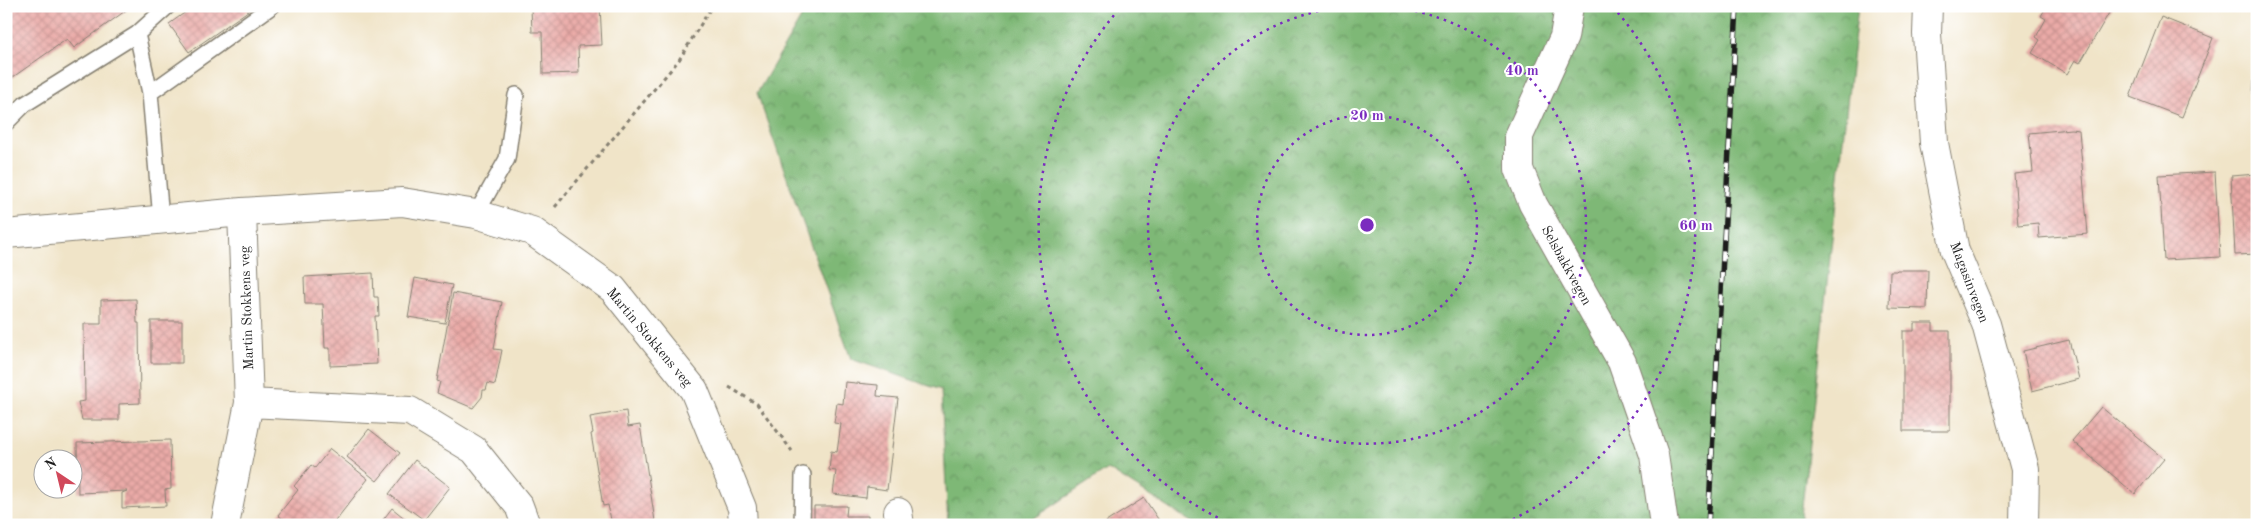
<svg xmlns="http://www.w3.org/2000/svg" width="2263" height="531" font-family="'Old Standard TT',serif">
  <defs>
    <pattern id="forest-crowns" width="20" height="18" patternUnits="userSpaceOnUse" patternTransform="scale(1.25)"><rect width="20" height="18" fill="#7eb876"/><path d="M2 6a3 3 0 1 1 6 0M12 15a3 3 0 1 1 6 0" fill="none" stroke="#669560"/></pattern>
    <pattern id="building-cross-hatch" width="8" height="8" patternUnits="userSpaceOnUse" patternTransform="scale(1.25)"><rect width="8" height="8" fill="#eaaaa7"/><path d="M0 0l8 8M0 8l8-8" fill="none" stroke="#c8928f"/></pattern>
  </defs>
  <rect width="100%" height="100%" fill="#fff"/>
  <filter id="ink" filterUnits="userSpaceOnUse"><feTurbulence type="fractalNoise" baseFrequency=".02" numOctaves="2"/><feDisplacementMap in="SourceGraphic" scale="10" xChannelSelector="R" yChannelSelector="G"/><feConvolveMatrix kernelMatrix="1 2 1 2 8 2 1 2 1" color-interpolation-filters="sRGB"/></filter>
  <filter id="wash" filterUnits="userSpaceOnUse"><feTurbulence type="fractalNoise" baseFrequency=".0096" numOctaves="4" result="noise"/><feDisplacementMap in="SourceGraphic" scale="20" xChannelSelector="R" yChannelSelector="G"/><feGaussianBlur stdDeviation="1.12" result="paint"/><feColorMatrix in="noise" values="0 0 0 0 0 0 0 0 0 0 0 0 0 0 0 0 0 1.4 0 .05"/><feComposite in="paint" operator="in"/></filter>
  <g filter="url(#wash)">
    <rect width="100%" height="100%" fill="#f0e4c8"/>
    <path fill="url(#forest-crowns)" stroke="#4d6a49" d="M808 6H1858L1800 525H1196L1108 469 1024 525H948L941 390 851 359 757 93Z"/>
    <g id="blocks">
      <path fill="url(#building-cross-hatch)" d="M6 6H132L74 48 67 39 6 82Z
        M194 6H255L189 52 169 24Z
        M540 6H600L602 45 578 46 579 73 543 74 542 32H532L531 8Z
        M2047 6H2113L2080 63 2075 60 2067 74 2032 53 2040 40 2036 37 2046 19 2041 16Z
        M2161 17 2213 38 2182 117 2130 97Z
        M2255 43H2257V95L2253 94Z
        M2071 129 2079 130 2088 234 2039 238 2038 223 2018 225 2014 174 2033 172 2029 133Z
        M2215 172 2220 257 2164 260 2159 175Z
        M2257 174V254L2235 255 2231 176Z
        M1897 270H1928L1927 309 1889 308 1890 271H1896Z
        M373 273 374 297H378L379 316H375L377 364 330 366V348H325L323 304H305L304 277Z
        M415 278 452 285 445 323 408 317Z
        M453 293 502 302 494 349 502 350 495 385 488 383 486 390H483L482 397 473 408 437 393 440 382 437 381Z
        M136 299 137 323H139L140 403 119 404V420H82L78 402 85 401 84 324H101V300Z
        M151 321H182V363H151Z
        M1914 323H1933V331H1950V431H1903V331H1914Z
        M2069 340 2079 379 2032 391 2023 351Z
        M845 382 878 385 877 396 898 398 887 490 867 487 866 498 833 494 836 471 829 470 831 451 837 452 841 424 834 423 837 403 843 404Z
        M2101 407 2164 459 2135 494 2072 441Z
        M626 411 628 427 640 425 655 521 632 525H612L608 505 603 506 591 434 593 433 590 417Z
        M369 429 400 453 377 481 347 457Z
        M170 440 171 489 165 490 166 506 122 508V493L127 491 78 493 77 443Z
        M330 449 368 479 332 525H290L278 515 298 490 294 486 311 465 315 468Z
        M415 460 450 487 424 520 389 494Z
        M1144 498 1162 525H1108L1106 522Z
        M814 506H847L846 516H868V525H814Z
        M392 508 413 525H379Z"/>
    </g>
  </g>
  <g filter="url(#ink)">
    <use href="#blocks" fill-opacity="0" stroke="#868072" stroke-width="1"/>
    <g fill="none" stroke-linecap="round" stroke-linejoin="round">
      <g stroke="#868072" stroke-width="18">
        <path id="lane" d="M137 34 150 93
          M6 123 25 104 137 34 168 6
          M476 214 507 159 516 95
          M161 219 150 93 272 6
          M802 525 803 475"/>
      </g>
      <g stroke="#868072" stroke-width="30">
        <path id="street" d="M1569 6 1564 37 1519 136V169L1533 204 1622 362 1654 455 1664 525
          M1928 6 1927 34 1934 143 1955 251 1986 324 2025 469 2024 525
          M242 212 249 403 410 411 474 450 519 506 526 525
          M6 234 242 212 402 202 476 214 532 231 613 289 694 390 742 508 743 525
          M898 512 900 525
          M225 525 249 403"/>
      </g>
      <path stroke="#868072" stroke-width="3" stroke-dasharray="4 4" stroke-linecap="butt" d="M555 207 679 60 712 6
        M729 387 757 404 792 451
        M6 509 7 525"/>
      <use href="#lane" stroke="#fff" stroke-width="15"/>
      <use href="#street" stroke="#fff" stroke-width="28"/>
      <g stroke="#1c1c1c" stroke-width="5.5">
        <path id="rail" d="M1708 525 1737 6"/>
      </g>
      <use href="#rail" stroke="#fff" stroke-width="4" stroke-dasharray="11" stroke-linecap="butt"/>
    </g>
  </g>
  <g fill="none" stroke="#7b2cbf" stroke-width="2.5" stroke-dasharray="2.5 5">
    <circle cx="1367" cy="225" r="110"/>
    <path d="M1378 6A219 219 0 1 1 1356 6"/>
    <path d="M1231 524A329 329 0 0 1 1121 7M1613 7A329 329 0 0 1 1503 524"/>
  </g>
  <g text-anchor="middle" stroke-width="4" stroke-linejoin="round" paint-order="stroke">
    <g font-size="14" fill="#1c1c1c" stroke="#fff">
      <text transform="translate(1567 265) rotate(61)" y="5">Selsbakkvegen</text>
      <text transform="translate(1970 282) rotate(69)" y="5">Magasinvegen</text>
      <text transform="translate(246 308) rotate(-92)" y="5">Martin Stokkens veg</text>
      <text transform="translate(650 337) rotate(50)" y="5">Martin Stokkens veg</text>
    </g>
  </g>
  <circle cx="1367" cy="225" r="8" fill="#7b2cbf" stroke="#fff" stroke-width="2.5"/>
  <g font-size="15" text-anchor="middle" font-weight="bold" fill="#7b2cbf" stroke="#fff" stroke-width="4" stroke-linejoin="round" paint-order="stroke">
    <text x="1522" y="75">40 m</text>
    <text x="1367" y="120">20 m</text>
    <text x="1696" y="230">60 m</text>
  </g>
  <rect width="2263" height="531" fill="none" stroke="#fff" stroke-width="25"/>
  <g transform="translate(58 474) rotate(325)"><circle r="24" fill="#ffffff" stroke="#a4a4a4"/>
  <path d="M0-4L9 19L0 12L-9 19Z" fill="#d1495b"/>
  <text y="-8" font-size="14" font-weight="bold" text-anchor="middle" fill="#1c1c1c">N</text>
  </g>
</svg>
